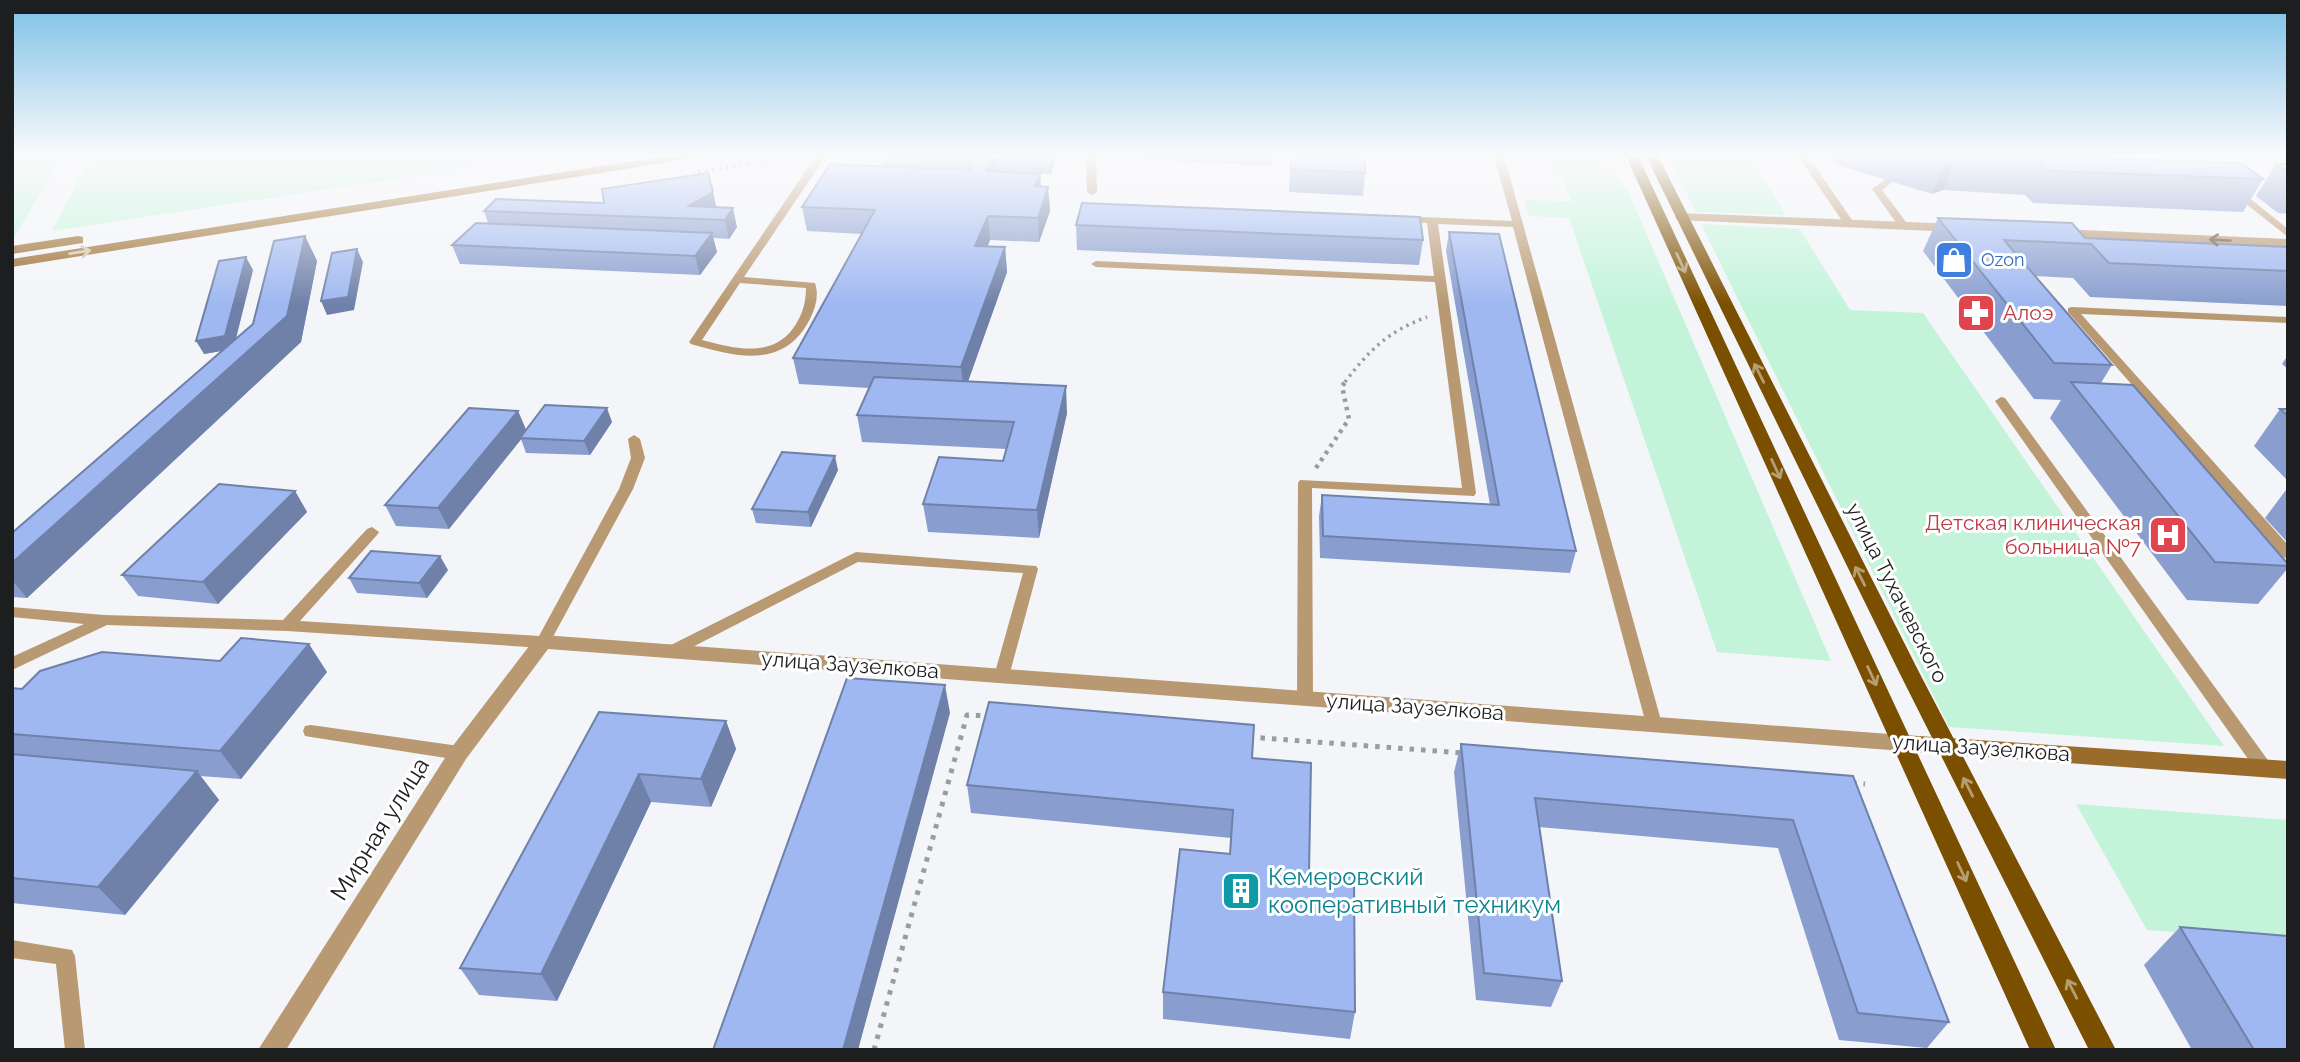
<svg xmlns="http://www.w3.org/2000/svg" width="2300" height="1062" font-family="Raleway,sans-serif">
  <rect width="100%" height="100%" fill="#f3f5f9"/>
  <path fill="#c3f4da" d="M12 156H73L57 165 12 241Z
    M106 156H547L52 231 84 169Z
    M1539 156H1592L1627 189 1831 661 1717 652 1569 218 1529 216 1525 200 1572 201 1563 179Z
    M1667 156H1749L1786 215 1696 212Z
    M1701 224 1800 229 1850 310 1923 313 2224 746 1949 727Z
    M2076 804 2288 820V941L2147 930Z"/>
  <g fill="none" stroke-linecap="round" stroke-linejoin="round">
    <path stroke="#9a9c9f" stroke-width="3.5" stroke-dasharray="2.5 4.5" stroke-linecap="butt" d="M698 172 797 156
      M1345 382C1370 349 1389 331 1427 317"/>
    <path stroke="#9a9c9f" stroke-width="4.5" stroke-dasharray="3.5 5" stroke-linecap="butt" d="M1316 468 1349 419 1342 386 1347 380"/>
    <path stroke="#9a9c9f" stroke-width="5" stroke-dasharray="4.5 7" stroke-linecap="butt" d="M1249 737 1463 753
      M1852 783 1865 784
      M874 1050 967 715 989 716"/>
    <path fill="#b99972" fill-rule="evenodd" d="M816 156H826L744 277 815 283C819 295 816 307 810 319 784 370 736 357 691 344L689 342ZM740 283 806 288C806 301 803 313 796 324 775 359 735 349 702 340Z
      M1086 156H1096L1097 192 1092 195 1087 192Z
      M1494 156H1504L1662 724 1660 728 1654 730 1648 728 1646 724 1513 227 1438 224 1476 493 1474 496 1312 488 1313 699 1311 703 1305 705 1299 703 1297 699 1298 483 1300 480 1462 488 1435 282 1096 267 1091 264 1096 261 1434 276 1427 223 1401 222 1396 219 1401 216 1512 221Z
      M1798 156H1808L1854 223 1853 225H1845Z
      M1886 179 1894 181 1882 190 1909 226 1908 228H1900L1872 189Z
      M2231 188H2237L2288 229V237L2231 192Z
      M2072 307 2288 317V323L2081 314 2288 545V559L2283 557 2068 312V308Z
      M2001 397 2005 398 2270 763 2273 768 2270 773 2264 775 2258 773 1995 401Z
      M634 435 640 439 645 458 633 489 548 646 543 648 287 631 107 625 12 670V657L84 624 12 617V607L104 615 283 620 367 529 372 527 379 532 377 535 300 621 539 636 619 489 631 458 628 439Z
      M856 552 1036 566 1038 569 1008 680H996L994 676 1023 573 858 562 677 655H667L664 651 667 647Z
      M311 725 459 746 465 748 467 753 465 758 459 760 311 737 305 736 303 731 305 726Z
      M12 940 72 950 75 956 85 1050H65L56 964 12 958Z"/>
    <path fill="#b99972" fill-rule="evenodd" d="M1681 213 1957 224 1963 228 1957 232 1677 220 1675 217Z
      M2059 229 2288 239V247L2054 236V230Z
      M543 635 1903 735 1910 737 1913 743 1910 749 1903 751 548 649 466 759 286 1050H258L452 747 536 637Z"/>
    <path fill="#996c2b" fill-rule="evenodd" d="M665 156H694L688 159 12 267V259Z
      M78 236 83 237V243L12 254V246Z
      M1903 735 2288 761V779L1903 751 1896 749 1893 743 1896 737Z"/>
    <path fill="#7b4f00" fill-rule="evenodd" d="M1626 156H1638L2056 1050H2030Z
      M1646 156H1658L1920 674 2116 1050H2089L1900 674Z"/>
  </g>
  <path fill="#899ecf" d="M883 156H1056L1051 174 998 172 1040 174 1041 187H1048L1050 211 1039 242 990 240 987 247H1005L1007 272 968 381 1067 413 1039 538 928 532 923 504 1003 461 1006 449 862 442 857 415 869 388 799 384 793 358 862 234 807 231 802 207 884 166Z
    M1112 156H1272V166L1112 158Z
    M1291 156H1365V173L1363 196 1289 192Z
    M1827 156H2068L2263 179 2243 212 2033 203 2025 195 1943 190 1932 194 1835 164 1827 159Z
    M2276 164H2288V214L2278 213 2256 196Z
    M708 173 716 207 737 227 729 239 713 238 717 252 700 275 460 264 452 245 488 223 484 211 604 203Z
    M1938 218 2085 238 2288 247V306L2090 297 2073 278 2035 276 2112 365 2101 383 2288 564V568L2258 604 2187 600 2050 418 2061 400 2034 399 1923 251Z
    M1076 225 1423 240 1419 265 1077 250Z
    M1449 232 1576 551 1570 573 1320 558 1319 516 1322 495 1490 505 1446 251Z
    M305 236 317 261 301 342 27 598 12 597V533L221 351 204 354 253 270 236 339 253 324Z
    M2288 355V369L2282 364Z
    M2280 409H2288V481L2254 446Z
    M518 411 526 430 612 422 590 455 526 453 521 439 449 529 396 526 385 505Z
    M838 470 811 527 756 523 752 509Z
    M2286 490 2288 491V543L2265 518Z
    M295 491 307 512 218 604 138 596 122 575Z
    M448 570 427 598 357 593 349 578Z
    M327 672 241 779 200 776 219 800 125 915 12 903V688L22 689Z
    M599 712 726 721 736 749 711 807 651 802 557 1001 479 995 460 968Z
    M1461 744 1853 776 1949 1022 1927 1048 1839 1040 1778 848 1539 827 1562 981 1551 1007 1476 1000 1454 772Z
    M1252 758 1309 873 1355 1012 1350 1039 1163 1019V992L1230 854 1231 838 971 813 967 785Z
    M2180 927 2288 1050H2192L2144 965Z"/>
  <path fill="#6f81a9" d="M993 156H997L998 172 986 171Z
    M1050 156H1056V157L1051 174Z
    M1949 156H1958L1943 190 1932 194Z
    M1040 174 1041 197 1035 186Z
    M1048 187 1050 211 1039 242 1038 218Z
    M713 192 717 210 689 206Z
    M733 208 737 227 729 239 725 220Z
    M988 216 990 240 978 271 975 246Z
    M712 233 717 252 700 275 695 256Z
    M305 236 317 261 301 342 27 598 12 580V563L287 316Z
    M1005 247 1007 272 964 393 961 367Z
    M357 249 363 262 354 310 327 315 321 301Z
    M246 257 253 270 233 349 204 354 196 341Z
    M1066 386 1067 413 1039 538 1037 510Z
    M607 408 612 422 590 455 584 441Z
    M518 411 527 432 449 529 438 508Z
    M835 456 838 470 811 527 808 512Z
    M295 491 307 512 218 604 203 582Z
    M440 556 448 570 427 598 419 583Z
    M309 644 327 672 241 779 220 751Z
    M945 685 950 713 858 1050H843Z
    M726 721 736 749 711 807 701 779Z
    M197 771 219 800 125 915 98 887Z
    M639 774 651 802 557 1001 541 974Z"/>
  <path fill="#9fb8f1" stroke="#6f81a9" stroke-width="2" d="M975 156H993L986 171 1040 174 1035 186 1048 187 1038 218 988 216 975 246 1005 247 961 367 793 358 875 210 802 207 830 164 969 170Z
    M1291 156H1365V173L1291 169Z
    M2044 156 2241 163 2263 179 2049 171 2041 163Z
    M2276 164H2288V172Z
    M708 173 713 192 689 206 733 208 725 220 484 211 496 199 604 203 602 189Z
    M1082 203 1420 217 1423 240 1076 225Z
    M1938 218 2072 223 2085 238 2288 247V271L2109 263 2091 244 2004 240 2112 365 2054 363Z
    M476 223 712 233 695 256 452 245Z
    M1449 232 1499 234 1576 551 1323 536 1322 495 1499 505Z
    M305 236 287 316 12 563V533L253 324 274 241Z
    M357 249 348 297 321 301 332 253Z
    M246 257 225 336 196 341 219 261Z
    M874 377 1066 386 1037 510 923 504 939 457 1003 461 1014 422 857 415Z
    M2071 382 2133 385 2288 564V566L2215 562Z
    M545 405 607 408 584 441 520 438Z
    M469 408 518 411 438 508 385 505Z
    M2280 409H2288V416Z
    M782 452 835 456 808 512 752 509Z
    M219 484 295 491 203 582 122 575Z
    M371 551 440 556 419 583 349 578Z
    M241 638 309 644 220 751 12 734V688L22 689 40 671 102 652 220 661Z
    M847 678 945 685 843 1050H713Z
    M989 702 1254 725 1252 758 1311 763 1309 873 1354 877 1355 1012 1163 992 1180 849 1230 854 1233 810 967 785Z
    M599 712 726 721 701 779 639 774 541 974 460 968Z
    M1461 744 1853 776 1949 1022 1858 1013 1793 820 1535 798 1562 981 1484 973Z
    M12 754 197 771 98 887 12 878Z
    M2180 927 2288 936V1050H2254Z"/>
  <defs><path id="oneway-shaft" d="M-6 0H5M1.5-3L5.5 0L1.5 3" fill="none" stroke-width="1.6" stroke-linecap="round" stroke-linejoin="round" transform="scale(1.75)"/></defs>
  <use stroke="#635544" href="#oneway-shaft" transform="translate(2220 240) rotate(-177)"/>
  <use stroke="#d6c4aa" href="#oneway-shaft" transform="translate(80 252) rotate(-9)"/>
  <g stroke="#b69e73">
    <use href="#oneway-shaft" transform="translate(1681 263) rotate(65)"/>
    <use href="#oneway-shaft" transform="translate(1759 373) rotate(-117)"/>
    <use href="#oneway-shaft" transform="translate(1776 469) rotate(65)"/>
    <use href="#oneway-shaft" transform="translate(1860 576) rotate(-117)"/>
    <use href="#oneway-shaft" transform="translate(1872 676) rotate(65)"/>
    <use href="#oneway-shaft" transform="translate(1968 787) rotate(-117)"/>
    <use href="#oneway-shaft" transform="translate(1962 872) rotate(65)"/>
    <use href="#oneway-shaft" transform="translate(2072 989) rotate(-117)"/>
  </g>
  <linearGradient id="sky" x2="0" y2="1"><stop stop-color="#7dc0e6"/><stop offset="0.51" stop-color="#fafafc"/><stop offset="1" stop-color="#fafafc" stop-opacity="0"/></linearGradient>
  <rect width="2300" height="305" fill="url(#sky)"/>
  <defs>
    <g id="shop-square" transform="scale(2.0125)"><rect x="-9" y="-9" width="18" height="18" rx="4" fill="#3f7fe0" stroke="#fff"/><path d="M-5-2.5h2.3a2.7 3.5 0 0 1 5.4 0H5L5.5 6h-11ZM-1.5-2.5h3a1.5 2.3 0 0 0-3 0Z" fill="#fff"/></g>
    <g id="pharmacy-square" transform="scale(2.0125)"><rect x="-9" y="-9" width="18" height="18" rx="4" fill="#e0444e" stroke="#fff"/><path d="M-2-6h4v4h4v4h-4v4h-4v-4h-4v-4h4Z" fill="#fff"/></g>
    <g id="hospital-square" transform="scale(2.0125)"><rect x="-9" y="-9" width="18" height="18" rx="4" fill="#e0444e" stroke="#fff"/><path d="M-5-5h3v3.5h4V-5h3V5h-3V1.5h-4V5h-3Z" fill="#fff"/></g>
    <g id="building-square" transform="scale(2.0125)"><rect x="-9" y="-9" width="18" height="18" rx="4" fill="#0f9aa8" stroke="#fff"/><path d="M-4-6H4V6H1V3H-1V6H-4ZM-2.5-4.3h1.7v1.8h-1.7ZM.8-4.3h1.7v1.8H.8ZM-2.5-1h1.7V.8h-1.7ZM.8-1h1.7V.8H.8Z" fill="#fff"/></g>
  </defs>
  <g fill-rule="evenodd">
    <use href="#shop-square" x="1954" y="260"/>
    <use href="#pharmacy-square" x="1976" y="313"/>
    <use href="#hospital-square" x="2168" y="535"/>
    <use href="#building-square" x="1241" y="891"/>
  </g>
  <g text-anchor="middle" stroke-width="6" stroke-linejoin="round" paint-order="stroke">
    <g font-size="18" fill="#366cbe" stroke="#fff" text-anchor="start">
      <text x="1981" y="266">Ozon</text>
    </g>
    <g font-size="21" fill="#be3a42" stroke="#fff" text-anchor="start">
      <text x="2003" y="320">Алоэ</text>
      <text x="2141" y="530" text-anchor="end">Детская клиническая<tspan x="2141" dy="24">больница №7</tspan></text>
    </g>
    <g font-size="21" fill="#1d1e1f" stroke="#fff">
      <text transform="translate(1897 593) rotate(63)" y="7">улица Тухачевского</text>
      <text transform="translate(850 665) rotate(4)" y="7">улица Заузелкова</text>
      <text transform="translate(1415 707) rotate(4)" y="7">улица Заузелкова</text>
      <text transform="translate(1981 748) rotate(4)" y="7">улица Заузелкова</text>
    </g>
    <g font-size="24" fill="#1d1e1f" stroke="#fff">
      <text transform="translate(380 829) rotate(-58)" y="8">Мирная улица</text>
    </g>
    <g font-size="24" fill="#0d838f" stroke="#fff" text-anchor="start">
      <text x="1268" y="885">Кемеровский<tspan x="1268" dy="28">кооперативный техникум</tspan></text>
    </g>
  </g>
  <rect width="2300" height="1062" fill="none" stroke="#1d1e1f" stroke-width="28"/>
</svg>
